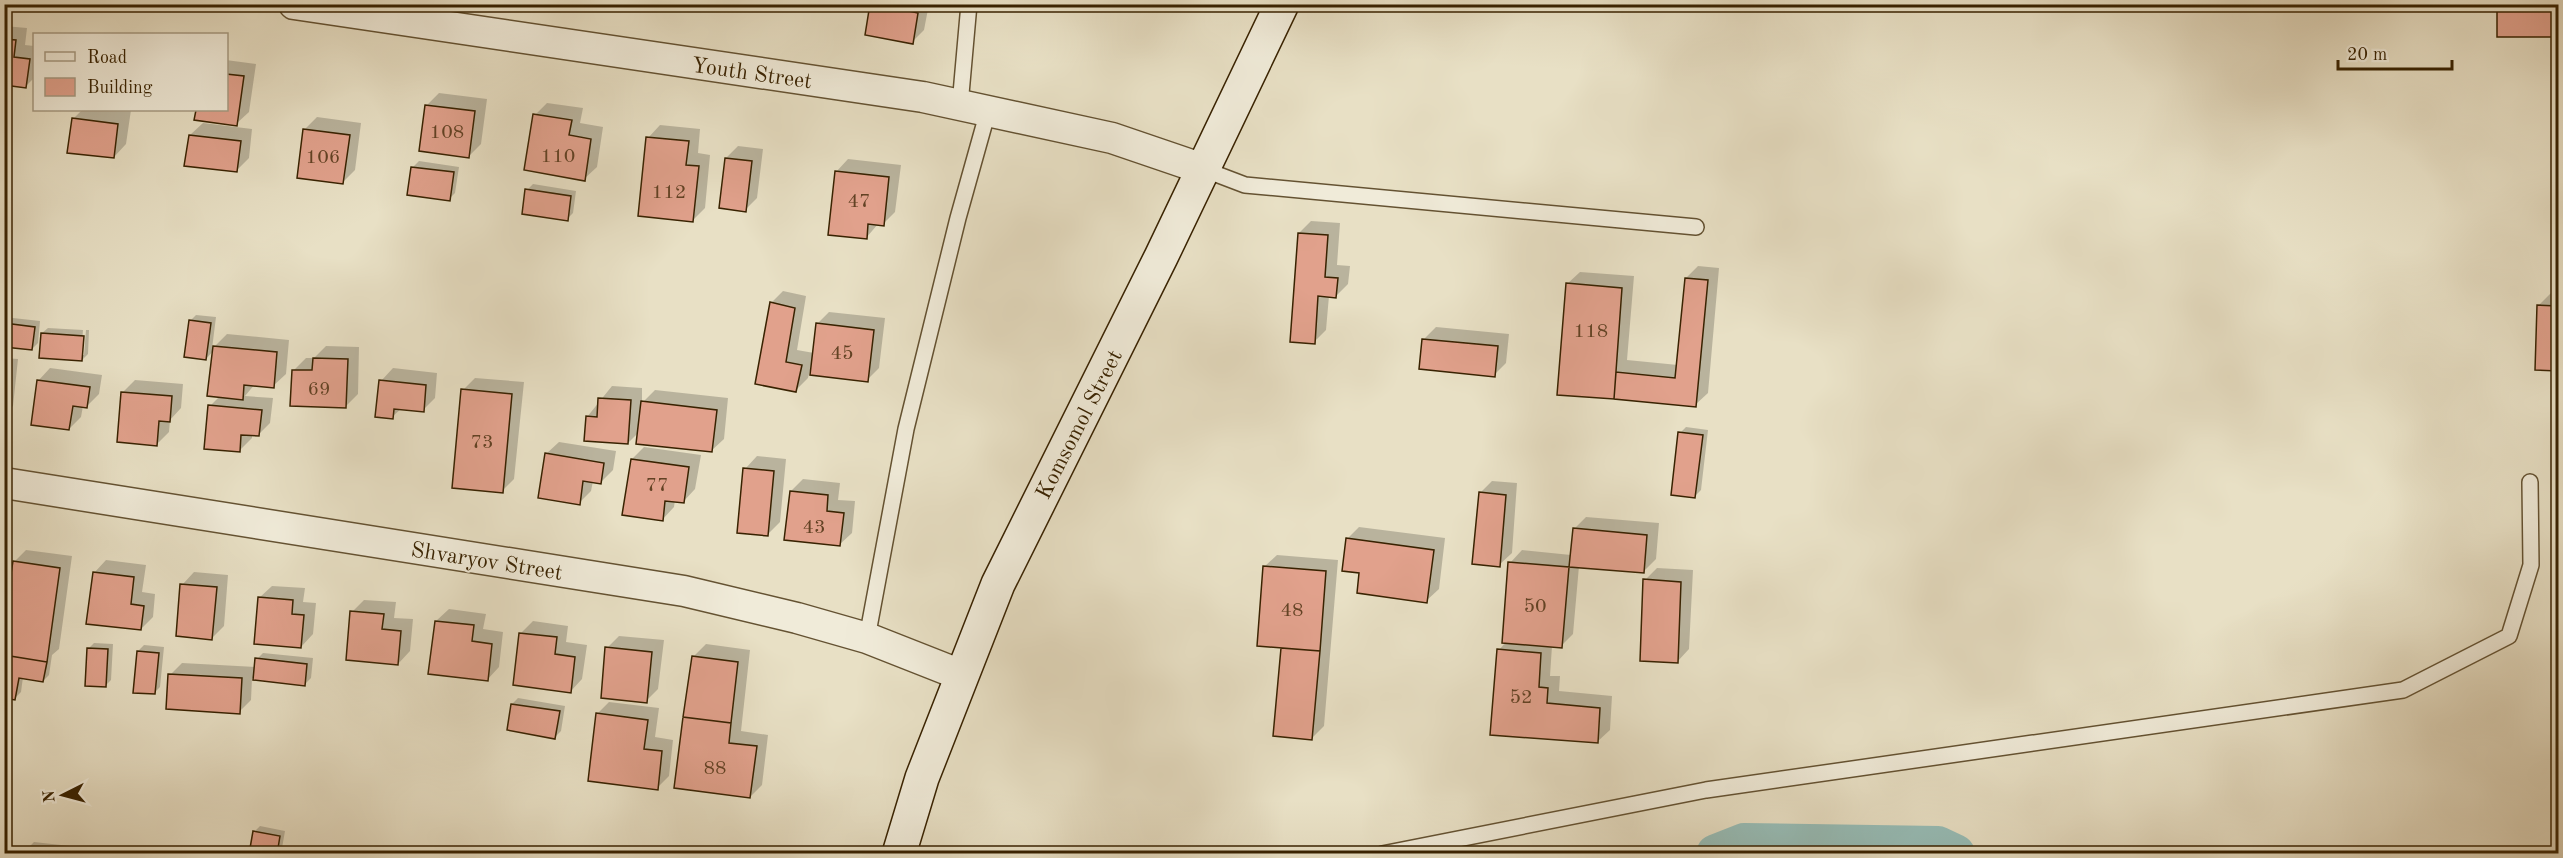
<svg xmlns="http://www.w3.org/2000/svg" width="2563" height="858" font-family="'Old Standard TT',serif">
  <rect width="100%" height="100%" fill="#e8e0c5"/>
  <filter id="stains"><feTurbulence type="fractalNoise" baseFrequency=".00333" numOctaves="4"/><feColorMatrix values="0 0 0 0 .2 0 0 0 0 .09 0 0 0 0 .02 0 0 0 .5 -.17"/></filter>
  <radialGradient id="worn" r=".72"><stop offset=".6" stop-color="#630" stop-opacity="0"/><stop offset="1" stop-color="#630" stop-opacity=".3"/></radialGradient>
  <path fill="#0003" d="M872 4H929L924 30 912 42Z
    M4 26 27 28 25 45 34 46V78L26 86 4 84Z
    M226 60 256 64 249 112 236 124 196 118 197 110H226Z
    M439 93 487 99 481 144 469 156 427 105Z
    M547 103 583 108 580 123 603 127 597 167 584 179 535 115Z
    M82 110H131L126 144 114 157 73 119Z
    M317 117 361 123 355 170 343 182 305 129Z
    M203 123 252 129 249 158 237 170 190 135Z
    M660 125 700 129 698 153 710 155 705 208 693 220 648 138Z
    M738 146 763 149 757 198 745 210 726 158Z
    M848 159 901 165 895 212 883 224H878L866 238 836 172Z
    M419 161 459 167 455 193 449 199 413 167Z
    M533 184 576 191 573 213 567 219 527 190Z
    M1311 221 1340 223 1337 265 1350 266 1348 284 1336 296H1329L1326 330 1314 342 1299 233Z
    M1698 266 1719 268 1708 393 1695 405 1559 394 1567 284 1580 272 1634 276 1627 360 1678 365 1686 278Z
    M2556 288H2558V369H2536L2538 306Z
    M783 291 806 296 797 350 814 353 817 324 829 312 885 318 879 368 867 380 811 366 808 378 796 390 757 383 771 303Z
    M196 315 216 317 212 349 227 334 289 340 286 374 273 386 255 384 245 396 273 398 270 423 258 435 252 434V438L239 451 210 406 220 396 214 350 206 359 190 321Z
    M4 317 40 321 38 343 32 349 4 346Z
    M1436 327 1509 334 1506 363 1494 375 1423 340Z
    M48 328 83 330 81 355H84L86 330H89L88 354 82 360 42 333Z
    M326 346 359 347 358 394 345 407 294 370 306 358H314Z
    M4 358 18 359 13 406 4 414Z
    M50 368 102 375 99 394 87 406H83L81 417 69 429 38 381Z
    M393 368 437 373 435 398 423 410 402 408 392 417 381 381Z
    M475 378 524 382 514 479 502 491 463 390Z
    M135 380 183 384 181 408 170 420 169 432 157 444 123 392Z
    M612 386 642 388V403L655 390 728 398 724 439 711 451 639 432 628 443 587 417Z
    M1686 427 1708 430 1701 490 1695 496 1680 433Z
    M559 442 616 451 613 470 600 483 593 481 591 491 579 503 546 454Z
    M644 447 701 455 695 489 683 502 675 500 674 507 662 520 632 459Z
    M757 456 786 459 780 522 768 534 745 469Z
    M803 479 840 483 838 500 855 501 852 533 839 545 791 491Z
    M1492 481 1517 483 1512 553 1499 565 1480 493Z
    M1586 517 1659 523 1656 559 1644 571 1579 566 1573 634 1561 646H1552L1550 676H1560L1559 691 1612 696 1610 730 1597 742 1492 733 1499 650 1506 642 1510 563 1522 550 1571 555 1574 529Z
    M1359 527 1445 538 1439 589 1426 601 1361 572 1347 539Z
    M26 550 72 556 59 649 52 655 49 675 43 681 23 677 21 692 15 698 14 562Z
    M1277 555 1338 560 1324 726 1312 738 1275 735 1283 646 1264 567Z
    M106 560 146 565 142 592 155 594 153 617 141 629 94 573Z
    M1657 568 1693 570 1689 649 1677 662 1645 580Z
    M194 572 228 575 224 626 212 638 182 585Z
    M272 586 305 588 303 602 316 603 313 634 301 647 259 598Z
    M364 600 396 602 394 618 413 619 410 651 398 664 352 612Z
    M449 609 486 614 483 629 503 632 499 667 487 680 436 621Z
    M533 621 568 626 566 642 587 645 582 679 570 692 521 633Z
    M619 636 664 640 658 689 646 701 607 648Z
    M94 643 113 644 111 680 105 686 88 649Z
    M706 644 750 650 741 731 768 735 762 785 750 797 693 657Z
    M144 645 164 647 160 687 154 693 138 651Z
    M263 653 313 658 311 678 305 684 252 678 251 700 239 712 170 675 182 663 256 667 257 659Z
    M518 698 565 706 561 731 555 737 512 704Z
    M609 702 659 708 655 737 673 740 669 776 657 788 597 714Z
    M260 826 285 831 281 854H250L255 831Z
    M34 842 79 847 78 854H27L28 848Z"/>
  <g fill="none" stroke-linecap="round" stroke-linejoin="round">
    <path stroke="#97bdb7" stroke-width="40" d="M1716 854 1744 843 1938 846 1955 854"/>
  </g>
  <path fill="#e1a18c" stroke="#382201" stroke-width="1.5" d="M870 4H900L899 9 918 13 913 44 865 35Z
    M2497 4H2558V37H2497Z
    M4 39 16 40 14 57 30 59 26 88 4 85Z
    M226 74 244 76 237 126 194 120 196 110H226Z
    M425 105 475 111 469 158 419 151Z
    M533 114 572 120 569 135 591 139 585 181 524 170Z
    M72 118 118 124 114 158 67 153Z
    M303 129 350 135 343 184 297 178Z
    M189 135 241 141 237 172 184 166Z
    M646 137 689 141 686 165 699 166 693 222 638 216Z
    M725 158 752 161 746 212 719 208Z
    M411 167 454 172 450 201 407 195Z
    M835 171 889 177 884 226 868 224 867 239 828 235Z
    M525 189 571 196 568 221 522 214Z
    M1298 233 1328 235 1325 277 1338 278 1336 298 1318 296 1315 344 1290 342Z
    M1685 278 1708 280 1696 407 1614 399 1616 372 1675 378Z
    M1566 283 1622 288 1614 399 1557 395Z
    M770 302 795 308 786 362 802 365 796 392 755 384Z
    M2537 305 2558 306V371L2535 370Z
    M189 320 211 323 206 360 184 357Z
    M4 323 35 327 32 350 4 347Z
    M816 323 874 330 868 382 810 375Z
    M41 333 84 336 82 361 39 358Z
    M1422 339 1498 346 1495 377 1419 369Z
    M213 346 277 352 274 388 244 385 243 400 207 396Z
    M313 358 348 359 346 408 290 406 292 370H312Z
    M37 380 90 387 87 408 73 406 69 430 31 425Z
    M379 380 426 385 424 412 394 409 393 419 375 417Z
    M461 389 512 394 503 493 452 488Z
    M121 392 172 396 170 422 159 421 157 446 117 442Z
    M598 398 631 400 628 444 584 441 586 416 597 417Z
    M641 401 717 410 712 452 636 444Z
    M208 405 262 410 259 436 241 435 240 452 204 449Z
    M1678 432 1703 435 1695 498 1671 495Z
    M545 453 604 463 601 484 583 481 580 505 538 498Z
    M631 459 689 467 684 503 665 501 663 521 622 515Z
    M743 468 774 471 768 536 737 533Z
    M790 491 828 495 827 511 844 513 840 546 784 540Z
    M1479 492 1506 495 1500 567 1472 564Z
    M1573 528 1647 535 1644 573 1569 567Z
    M1346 538 1434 550 1427 603 1357 593 1359 573 1342 571Z
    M13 561 60 568 47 662 4 655V619Z
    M1508 562 1569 567 1562 648 1502 643Z
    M1263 566 1326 571 1320 651 1257 646Z
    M93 572 134 577 131 604 144 606 141 630 86 624Z
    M1643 579 1681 582 1678 663 1640 661Z
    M180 584 217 587 212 640 176 636Z
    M258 597 293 600 292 614 304 615 301 648 254 644Z
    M350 611 384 614 382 629 401 631 398 665 346 660Z
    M435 621 474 625 472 641 492 644 488 681 428 674Z
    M519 633 557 637 555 654 575 657 571 693 513 685Z
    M605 647 652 652 647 703 601 698Z
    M87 648 108 649 106 687 85 686Z
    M1281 648 1320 651 1312 740 1273 736Z
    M1497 649 1541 653 1539 687 1548 688 1547 703 1600 708 1598 743 1490 735Z
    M137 651 159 653 155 694 133 693Z
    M4 655 47 662 43 682 19 678 15 700 4 698Z
    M692 656 738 662 731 723 683 717Z
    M255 658 307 664 305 686 253 680Z
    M168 674 242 678 240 714 166 709Z
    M511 704 560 711 555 739 507 730Z
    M596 713 648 720 644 749 662 751 658 790 588 781Z
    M683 717 731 723 729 743 757 746 750 798 674 788Z
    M253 831 280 836 277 854H249Z
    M26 847 74 852V854H26Z"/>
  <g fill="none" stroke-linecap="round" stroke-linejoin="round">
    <g stroke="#645232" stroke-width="18">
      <path id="service" d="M960 105 969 4
        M1203 169 1245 185 1696 227
        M867 638 906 429 958 218 988 111
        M1382 854 1706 790 2403 690 2509 636 2531 565 2530 482"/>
    </g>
    <g stroke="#645232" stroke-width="33">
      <path id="minor" d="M294 4 923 97 1112 138 1203 169
        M4 483 684 591 797 618 867 638 961 675"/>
    </g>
    <g stroke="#382201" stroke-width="36">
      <path id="secondary" d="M899 854 922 778 998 584 1161 257 1282 4"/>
    </g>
    <use href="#service" stroke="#f0ebd9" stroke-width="15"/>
    <use href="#minor" stroke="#f0ebd9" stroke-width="30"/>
    <use href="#secondary" stroke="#f0ebd9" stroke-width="33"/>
  </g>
  <g text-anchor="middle" stroke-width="4.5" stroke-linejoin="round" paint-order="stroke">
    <g font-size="20" fill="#624224">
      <text x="447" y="138">108</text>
      <text x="558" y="162">110</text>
      <text x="323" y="163">106</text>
      <text x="669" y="198">112</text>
      <text x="859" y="207">47</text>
      <text x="1591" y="337">118</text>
      <text x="842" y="359">45</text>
      <text x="319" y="395">69</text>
      <text x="482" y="448">73</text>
      <text x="657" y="491">77</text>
      <text x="814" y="533">43</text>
      <text x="1535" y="612">50</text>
      <text x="1292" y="616">48</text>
      <text x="1521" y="703">52</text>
      <text x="715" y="774">88</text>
    </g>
    <g font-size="22" fill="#382201" stroke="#f0ebd9">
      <text transform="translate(752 72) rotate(8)" y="8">Youth Street</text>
      <text transform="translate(1078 424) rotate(-63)" y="8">Komsomol Street</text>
      <text transform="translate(487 560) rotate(9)" y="8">Shvaryov Street</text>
    </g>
  </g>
  <rect width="2563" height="858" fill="none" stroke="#e8e0c5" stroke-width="24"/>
  <rect x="6" y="6" width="2551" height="846" fill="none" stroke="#382201" stroke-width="3"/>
  <rect x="12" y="12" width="2539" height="834" fill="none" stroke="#382201" stroke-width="1.5"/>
  <rect x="33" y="33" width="195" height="78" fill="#f0ebd9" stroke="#a69b83" stroke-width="1.5"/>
  <rect x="45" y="52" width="30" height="9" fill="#f0ebd9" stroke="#a69b83" stroke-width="1.5"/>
  <text x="87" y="63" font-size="18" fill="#382201">Road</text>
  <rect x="45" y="78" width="30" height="18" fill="#e1a18c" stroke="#a69b83" stroke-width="1.5"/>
  <text x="87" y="93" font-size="18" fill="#382201">Building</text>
  <g transform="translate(63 795) rotate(264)" stroke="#f0ebd9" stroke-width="4.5" paint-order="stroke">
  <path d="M0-4.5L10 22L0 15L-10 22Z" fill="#382201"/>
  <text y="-9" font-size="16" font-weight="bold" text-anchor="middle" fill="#382201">N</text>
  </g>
  <path d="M2338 60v9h114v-9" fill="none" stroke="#382201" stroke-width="3"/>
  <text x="2347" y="60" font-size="18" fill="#382201" stroke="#f0ebd9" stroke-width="4.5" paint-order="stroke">20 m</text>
  <rect width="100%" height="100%" filter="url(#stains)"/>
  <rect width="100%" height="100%" fill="url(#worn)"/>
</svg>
